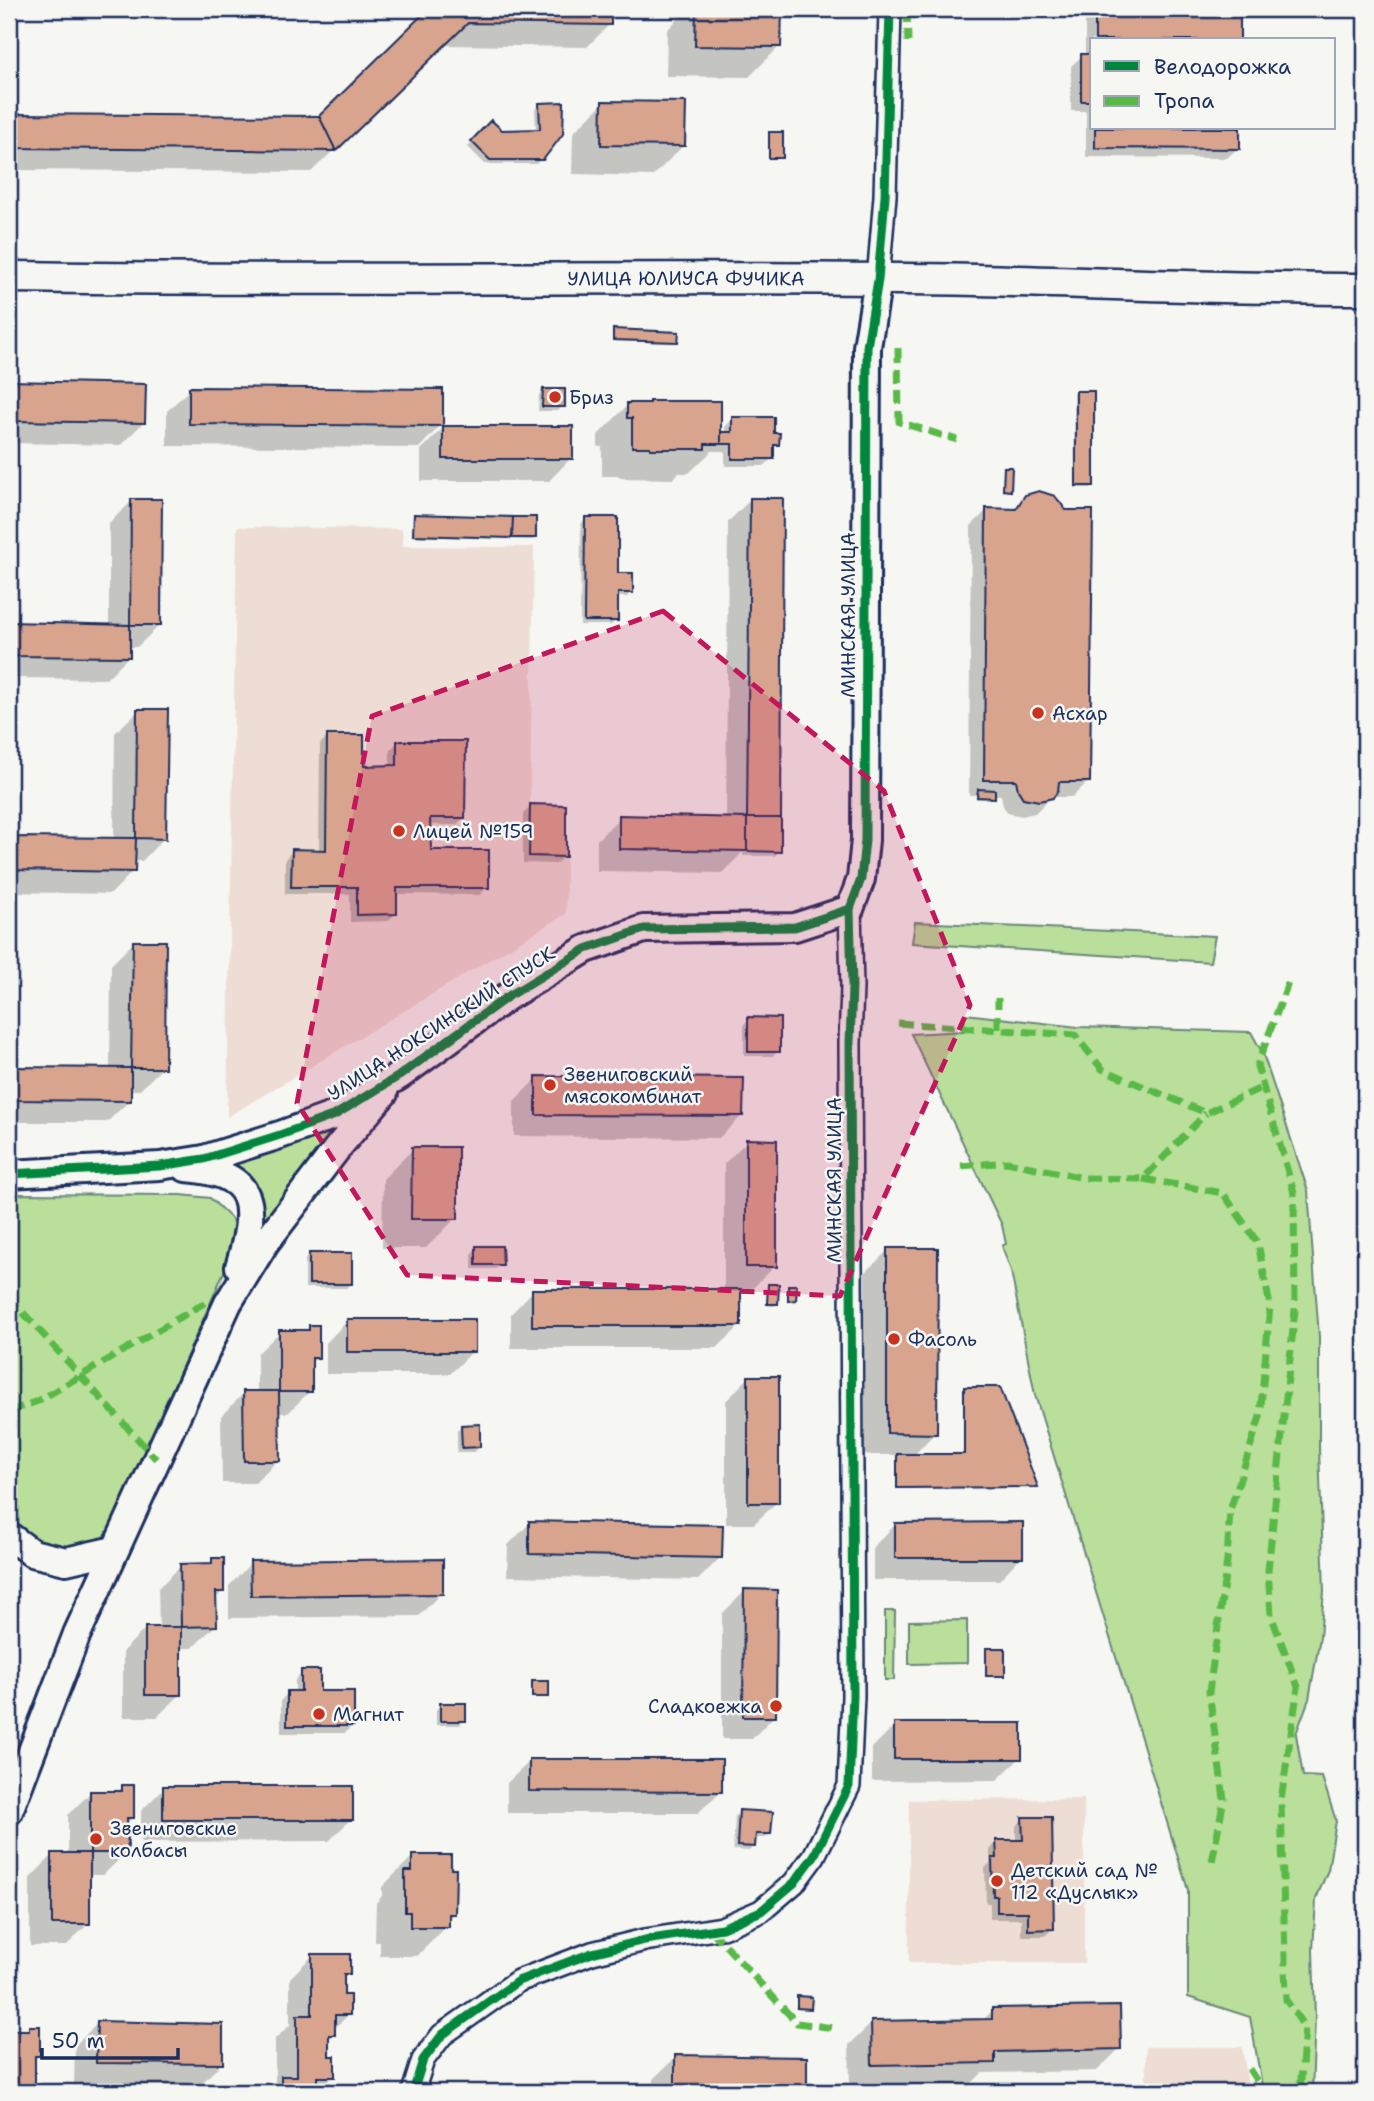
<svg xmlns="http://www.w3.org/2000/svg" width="1374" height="2101" font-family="'Shantell Sans',sans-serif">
  <rect width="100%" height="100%" fill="#f6f6f2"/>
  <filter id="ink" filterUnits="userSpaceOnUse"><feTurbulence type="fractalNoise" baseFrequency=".0143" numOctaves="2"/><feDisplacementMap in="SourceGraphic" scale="14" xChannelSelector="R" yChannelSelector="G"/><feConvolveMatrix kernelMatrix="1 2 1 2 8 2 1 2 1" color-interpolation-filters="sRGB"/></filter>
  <g filter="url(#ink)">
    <path fill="#edddd4" d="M237 527 402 529 403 546 534 547 530 804 566 805V914L227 1117Z
      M1084 1799V1963H909V1800Z
      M1146 2047H1242L1249 2092H1146Z"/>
    <path fill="#badf9a" stroke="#6a877c" stroke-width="2" d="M915 922 1215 936 1210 962 912 943Z
      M965 1014 1078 1027 1251 1032 1263 1054 1308 1191 1319 1337V1449L1324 1591 1320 1637 1309 1699 1296 1734 1303 1776 1322 1777 1336 1821 1328 1870 1316 1899 1313 1950 1315 2017 1312 2092H1263L1250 2017 1188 1997V1890L1035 1395 1011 1271 1002 1246 1006 1244 1002 1225 911 1034 964 1031Z
      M344 1122 254 1248 222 1165 318 1136Z
      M9 1194 181 1195 210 1198 231 1218 238 1235 236 1250 223 1274 110 1531C107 1535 103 1541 99 1544 76 1559 40 1545 22 1528 15 1522 11 1512 9 1503Z
      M885 1611H895L894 1680H885Z
      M967 1620V1663L909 1664V1621Z"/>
    <path fill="#0003" d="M430 9H610V24L587 47 444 45 311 172 9 170 10 116 320 118Z
      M688 9H780L779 47 749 77 666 76 667 30Z
      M1088 9H1239L1238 40H1092V128H1238V148L1227 158 1086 157V111H1071V66L1082 56H1085V11Z
      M603 103 683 146 653 176 572 174 573 133Z
      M540 104 541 159 536 164H485L468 147 491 123 501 132 536 131 535 109Z
      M770 133 781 157 779 159H768Z
      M614 331 677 341 675 343 612 341Z
      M9 383 144 385V422L121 445 9 443Z
      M190 389 441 425 419 448 167 446V411Z
      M543 390 563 406 558 411H538L539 395Z
      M1076 392 1093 486 1091 488H1075L1074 394Z
      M628 405 719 433H725V427L733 419 772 435 778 444 772 450V459L764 466H725V451H712L689 473H679L673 479 620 478V476H602V447H598V435Z
      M444 427 571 458 549 481H421V450Z
      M1026 497 1088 782 1072 797H1051L1035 813 1022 816 1008 813 1003 806 1001 795H994L992 799H976V795H969L971 526 987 510H1012Z
      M751 499 779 851 775 856H743V852L722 873 597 871V840L620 817 726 819 728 522Z
      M132 501 160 625 137 647H129V656L106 679 9 678V624L109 626V523Z
      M414 516 535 538 533 540 412 536Z
      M585 519 616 575 631 592 627 597H616V621L611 625H580L581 524Z
      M138 711 164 838 142 861H133V871L111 894 9 892V839L114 840 115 733Z
      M327 737 362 767H390V750L398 742 464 818 456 825H428L429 852 487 887 480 895 395 894V914L388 921 350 922V894H285V859L292 851H319L320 744Z
      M531 806 564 856 556 864 523 863V814Z
      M134 942 163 1067 140 1090H130V1100L107 1122H9V1069H110L111 965Z
      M749 1019 778 1051 773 1056H744V1024Z
      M537 1078 742 1116 719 1138 514 1136V1101Z
      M747 1141 775 1266 752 1289H740V1326L717 1348H511V1314L533 1291H724V1164Z
      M413 1149 456 1218 426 1248H382L383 1179Z
      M477 1248 501 1265 496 1269H472V1253Z
      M888 1250 935 1433 913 1456 963 1455V1391L965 1389 1036 1487 1034 1488 896 1489V1455H865V1273Z
      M310 1255 351 1284 346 1288H305V1259Z
      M768 1286 776 1304 774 1306 766 1305Z
      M348 1320 473 1351 450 1374H326V1343Z
      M309 1327 318 1357 310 1364V1391L288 1413H278V1460L255 1483H222L221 1416 244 1393H257V1354L280 1332H305Z
      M748 1378 777 1502 754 1524H726V1401Z
      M462 1426 479 1447 474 1452H457V1431Z
      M530 1523 720 1558 698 1580 507 1576 508 1545Z
      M896 1524 1021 1557 999 1580H873V1547Z
      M213 1560 223 1591 214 1600 215 1626 192 1648H180V1695L157 1717H123V1651L146 1628 159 1629 158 1588 181 1566 207 1565Z
      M251 1563 441 1593 419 1616 229 1618V1586Z
      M745 1591 774 1716 752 1739H722V1614Z
      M987 1650 1003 1675 1001 1677H985Z
      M302 1672 318 1693 352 1726 345 1733H281V1700L288 1693H295V1680Z
      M533 1683 547 1696 546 1698H531Z
      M440 1705 464 1720 460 1725H436V1710Z
      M895 1725 1020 1758 997 1780 872 1781V1748Z
      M530 1761 721 1791 698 1813H507V1783Z
      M123 1787 133 1817 126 1824V1853L103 1875H88L89 1923 66 1946H30V1878L53 1855H68V1815L91 1792H117Z
      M164 1788 351 1819 329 1841 141 1842V1811Z
      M740 1812 770 1834 765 1838H754L753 1846 749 1851 733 1850 735 1816Z
      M1023 1819 1052 1929 1045 1936H1021V1919H990V1903H986L985 1868 990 1863V1850L997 1842H1016V1826Z
      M412 1857 454 1913 447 1920V1926L417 1956H380V1942H375L376 1903 382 1896V1887Z
      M312 1956 348 1974 342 1979V1997L348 2015 333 2030V2035L328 2040V2058L333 2076 317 2092H267L275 2084V2039L290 2025V1978Z
      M798 1998 810 2008 808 2010 795 2009Z
      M993 2010 1119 2049 1097 2071 982 2073 970 2085 850 2087 849 2045 872 2023 982 2021Z
      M98 2023 221 2064 199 2086 74 2085 75 2045Z
      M30 2028 38 2056 34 2060 33 2091 9 2092V2031H26Z
      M676 2057 805 2059V2092H653V2079Z"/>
    <path fill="#d9a48e" stroke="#1b2f5e" stroke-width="2" d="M428 9H611V25L468 23 336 151 319 116Z
      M696 9H782L781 47 695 46Z
      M1095 9H1240V40H1095Z
      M1081 54H1092V101H1081Z
      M602 101 686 102 685 146 601 145Z
      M564 102 563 134 543 160H490L471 141 491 120 502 130 540 129 539 103Z
      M9 114 319 116 336 151 9 148Z
      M1095 128H1240V149L1095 148Z
      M769 132H783V158H769Z
      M613 329 679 332 678 342 613 340Z
      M9 381 146 384 145 423 9 421Z
      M189 387 443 389V426L189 424Z
      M543 389H565V407H542Z
      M1076 391H1094V486H1076Z
      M650 401H721V444H705V449H650V447H632V418H627V403H650Z
      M732 417H774V433H780L779 445H774V459H732V444H721V432H732Z
      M443 426H573V459H443Z
      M1004 467H1012L1011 491 1003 490Z
      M1039 491 1055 496 1066 510H1093L1090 782H1059L1058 791 1053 798 1039 801 1023 798 1018 790 1016 780H984L986 508 1016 509 1025 495Z
      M750 498H783L781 818H747Z
      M131 499H162L161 625H130Z
      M414 514 513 517 512 538 413 535Z
      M513 517H536V538H512Z
      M585 517H618V573H633V593H618V621H584Z
      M9 622 130 625V657L9 656Z
      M137 709H168L166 839 136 838Z
      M327 735H364V766L397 765V741H466L465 818H430L431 850H489V888H397V914L357 915V887H291L292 849 326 850Z
      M978 789 995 790V798L977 797Z
      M530 804 566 805V857L529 856Z
      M619 815 747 818V851L619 849Z
      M747 818H781V852L747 851Z
      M9 837 136 838 135 872 9 870Z
      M133 941H166L165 1068H131Z
      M748 1017 780 1018V1052H748Z
      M9 1067 131 1068V1101L9 1100Z
      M536 1076 744 1078 743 1116 536 1115Z
      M746 1139 777 1140V1267H746Z
      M412 1147H458V1219H411Z
      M476 1246H502L503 1265H476Z
      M887 1248H938L937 1434 887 1433Z
      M309 1253H352V1284H309Z
      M768 1284H779L778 1304H767Z
      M788 1285H797L796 1300 788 1301Z
      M532 1289H741V1326H532Z
      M347 1319H475V1352H347Z
      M309 1325H319V1358H312V1392H279L280 1461H244L243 1391H279V1330H309Z
      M748 1376H779V1503H748Z
      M964 1387H1000L1038 1487 897 1488V1454H964Z
      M480 1424V1447L462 1448 461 1425Z
      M529 1521 723 1525 722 1558 529 1554Z
      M1023 1522V1558H895V1523Z
      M212 1558H224V1592H216L217 1626 181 1627 180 1564 212 1563Z
      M443 1559V1594L251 1596 250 1561Z
      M744 1589 777 1590 776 1717H743Z
      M145 1627H181V1695H145Z
      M986 1648H1005V1676H986Z
      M301 1670H320V1691H354V1726H287V1691H301Z
      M532 1681H549V1697H532Z
      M440 1703H466V1721H440Z
      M894 1723H1022V1759H894Z
      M529 1759H722V1792L529 1791Z
      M122 1785H134V1818H127L128 1853H90V1791H122Z
      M163 1786H353V1820H163Z
      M739 1810 773 1812 771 1834H756L755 1847 737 1846Z
      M1022 1817H1052L1054 1929 1028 1930V1912H997V1896H993L992 1858H997L996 1840H1023Z
      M52 1853H90V1924H52Z
      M412 1855H451V1869H456L455 1914H449V1927H410V1912H405V1871H412Z
      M312 1954H350V1974H344V1995H350V2015H335V2035H329V2056H335V2077H318V2092H281V2076H297V2015H312Z
      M797 1996 812 1997 811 2009 797 2008Z
      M1120 2006 1121 2049 995 2052V2063L872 2065 871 2021 992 2019V2008Z
      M97 2021 223 2024V2064L96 2063Z
      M29 2026H40V2056H35V2092H9V2030H29Z
      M675 2055 807 2057V2092H675Z"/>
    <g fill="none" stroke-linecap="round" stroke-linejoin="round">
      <g stroke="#1b2f5e" stroke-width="26">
        <path id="minor" d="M878 280 885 196 890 9
          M413 2092 423 2060 442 2035 518 1981 592 1953 645 1940 722 1928 761 1911 794 1883 814 1856 849 1786 853 1696 850 1043 852 987 850 909"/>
      </g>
      <g stroke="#1b2f5e" stroke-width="32">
        <path id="tertiary" d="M186 1168C258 1173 257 1207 239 1267
          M9 1174 160 1166 204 1159 280 1135 335 1115 399 1076 507 997 586 949 644 929 795 927 850 909 861 879 865 840 867 347 878 280
          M9 1536 32 1553 66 1561 114 1550
          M9 1811 77 1634 228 1303 265 1243 339 1146 384 1093"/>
      </g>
      <g stroke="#1b2f5e" stroke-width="35">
        <g id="secondary">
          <path id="s1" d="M9 277C331 282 654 275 977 280 1106 283 1236 289 1365 289"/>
        </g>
      </g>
      <use href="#minor" stroke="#f6f6f2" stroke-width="21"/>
      <use href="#tertiary" stroke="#f6f6f2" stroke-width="26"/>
      <use href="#secondary" stroke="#f6f6f2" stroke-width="30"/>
      <path stroke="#58b947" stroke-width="7" stroke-dasharray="14 7" stroke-linecap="butt" d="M907 9 908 42
        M898 348 899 422 957 440
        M1288 983 1257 1066 1294 1193 1295 1310 1268 1570 1271 1615 1298 1687 1281 1800 1286 2000 1305 2028 1300 2092
        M898 1023 1075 1035 1102 1069 1206 1113 1263 1087
        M998 1029V998
        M961 1166 1007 1162 1084 1178 1143 1179 1206 1113
        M1143 1179 1223 1193 1258 1243 1270 1306 1260 1417 1230 1510 1227 1561 1209 1692 1224 1799 1211 1867
        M9 1297 156 1459
        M9 1411 38 1401 206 1302
        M711 1930 797 2023 834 2028
        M1249 2069 1264 2092"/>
      <g stroke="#f6f6f2" stroke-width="13">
        <path id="cycleway" d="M9 1174 160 1166 204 1159 280 1135 335 1115 399 1076 507 997 586 949 644 929 795 927 850 909
          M413 2092 423 2060 442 2035 518 1981 592 1953 645 1940 722 1928 761 1911 794 1883 814 1856 849 1786 853 1696 850 1043 852 987 850 909 861 879 865 840 867 347 878 280 885 196 890 9"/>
      </g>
      <use href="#cycleway" stroke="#00873e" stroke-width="9"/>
    </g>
  </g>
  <path fill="#c2185b" fill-opacity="0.2" stroke="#c2185b" stroke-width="5" stroke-dasharray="14 9" stroke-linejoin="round" d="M663 611 884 791 970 1005 840 1296 407 1275 297 1103 372 716Z"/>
  <g fill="#c8321e" stroke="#f6f6f2" stroke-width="2.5">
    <circle cx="555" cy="397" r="7"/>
    <circle cx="1038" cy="713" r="7"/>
    <circle cx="399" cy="831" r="7"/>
    <circle cx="550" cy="1085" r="7"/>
    <circle cx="894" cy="1339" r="7"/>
    <circle cx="776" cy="1706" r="7"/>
    <circle cx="319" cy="1714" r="7"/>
    <circle cx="96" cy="1839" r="7"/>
    <circle cx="997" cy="1881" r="7"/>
  </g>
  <g text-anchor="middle" stroke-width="5" stroke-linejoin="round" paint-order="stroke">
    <g font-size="19" fill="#1b2f5e" stroke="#f6f6f2">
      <text dy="7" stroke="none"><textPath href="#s1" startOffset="677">УЛИЦА ЮЛИУСА ФУЧИКА</textPath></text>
      <text transform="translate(848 615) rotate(-90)" y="7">МИНСКАЯ УЛИЦА</text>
      <text transform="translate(441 1023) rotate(-33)" y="7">УЛИЦА НОКСИНСКИЙ СПУСК</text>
      <text transform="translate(834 1180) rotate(-90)" y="7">МИНСКАЯ УЛИЦА</text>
    </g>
    <g font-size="19" fill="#1b2f5e" stroke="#f6f6f2" text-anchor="start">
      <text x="569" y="404">Бриз</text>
      <text x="1052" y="720">Асхар</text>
      <text x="413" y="838">Лицей №159</text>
      <text x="564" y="1081">Звениговский<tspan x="564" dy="22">мясокомбинат</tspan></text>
      <text x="908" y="1346">Фасоль</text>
      <text x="762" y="1713" text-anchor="end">Сладкоежка</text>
      <text x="333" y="1721">Магнит</text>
      <text x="110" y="1835">Звениговские<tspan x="110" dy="22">колбасы</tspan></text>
      <text x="1011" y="1877">Детский сад №<tspan x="1011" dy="22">112 «Дуслык»</tspan></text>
    </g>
  </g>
  <rect width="1374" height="2101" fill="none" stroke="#f6f6f2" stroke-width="35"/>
  <rect x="18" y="18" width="1339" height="2066" fill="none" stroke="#1b2f5e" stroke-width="2.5" filter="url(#ink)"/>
  <rect x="1090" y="38" width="245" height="91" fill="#f6f6f2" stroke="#9ea6b7" stroke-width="2"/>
  <rect x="1104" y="61" width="35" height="10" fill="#00873e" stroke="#9ea6b7" stroke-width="2"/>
  <text x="1154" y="74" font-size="21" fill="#1b2f5e">Велодорожка</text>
  <rect x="1104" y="96" width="35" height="10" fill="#58b947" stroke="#9ea6b7" stroke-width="2"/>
  <text x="1154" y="108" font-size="21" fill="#1b2f5e">Тропа</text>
  <path d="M42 2048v10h136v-10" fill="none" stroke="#1b2f5e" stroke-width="3.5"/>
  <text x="52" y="2048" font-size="21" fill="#1b2f5e" stroke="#f6f6f2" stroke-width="5" paint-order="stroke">50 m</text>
</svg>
